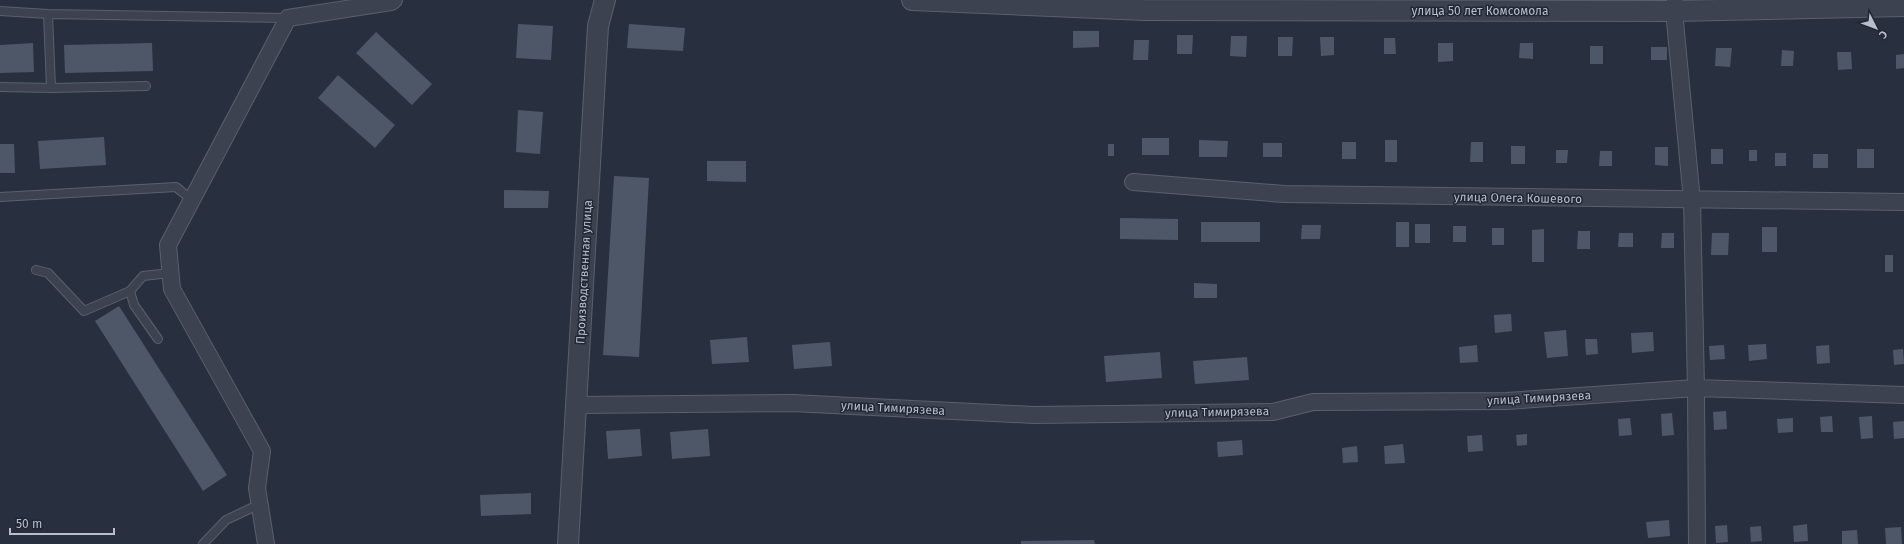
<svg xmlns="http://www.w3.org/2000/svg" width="1904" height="544" font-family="'Fira Sans',sans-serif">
  <rect width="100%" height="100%" fill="#28303f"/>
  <path fill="#4e5768" d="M518 24 553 26 551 60 516 58Z
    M629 24 685 28 683 51 627 48Z
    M1073 31H1099V47L1073 48Z
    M376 32 432 84 412 105 356 53Z
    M1177 35H1193L1192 54H1177Z
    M1231 36H1247L1246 57 1230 56Z
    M1278 37H1293L1292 56H1278Z
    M1320 37H1334V55L1321 56Z
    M1384 38H1395L1396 54H1384Z
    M1134 40H1149L1148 60H1133Z
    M33 43 34 72 0 73V45Z
    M152 43 153 71 65 73 64 45Z
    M1438 43H1453V61L1438 62Z
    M1520 43H1533V59L1519 58Z
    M1590 46H1603V64H1590Z
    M1651 47H1667V60H1651Z
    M1716 48H1732L1730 67 1715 66Z
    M1782 50 1794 51 1793 66H1781Z
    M1837 52H1851L1852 69 1838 70Z
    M1904 54V68L1896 69V55Z
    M338 75 395 125 375 148 318 98Z
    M518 110 543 112 540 154 516 152Z
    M104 137 106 165 40 169 38 141Z
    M1142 138H1169V155H1142Z
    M1199 140 1228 141 1227 157H1199Z
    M1385 140H1397V162H1385Z
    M1342 142H1356V159H1342Z
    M1471 142H1483V162H1470Z
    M1263 143H1282V157H1263Z
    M0 144H14L15 173H0Z
    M1108 144H1114V156H1108Z
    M1511 146H1525V164H1511Z
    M1655 147H1668V166L1655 165Z
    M1711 149H1723V164H1711Z
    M1857 149H1874V168H1857Z
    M1556 150H1568L1567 163H1556Z
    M1749 150H1757V161H1749Z
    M1600 151H1612V166H1599Z
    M1775 153H1786V166H1775Z
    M1813 154H1828V168H1813Z
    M707 161H746V182L707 181Z
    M614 176 649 178 639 357 603 355Z
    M504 190 549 191 548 208H504Z
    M1120 218 1178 219V240L1120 239Z
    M1201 222H1260V242H1201Z
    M1396 222H1409V247H1396Z
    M1415 224H1430V243H1415Z
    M1302 225H1321L1320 239H1301Z
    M1453 226H1466V242H1453Z
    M1762 227H1777V252H1762Z
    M1492 228H1504V245H1492Z
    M1544 229V262H1532V230Z
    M1578 231H1590V249H1577Z
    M1619 233H1633V247H1618Z
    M1662 233H1674V248H1661Z
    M1712 233H1729L1728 255H1711Z
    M1885 255H1893V272H1885Z
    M1194 283 1217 284V298H1194Z
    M119 306 227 475 203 491 95 321Z
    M1511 314 1512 331 1495 333 1494 315Z
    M1566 330 1568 356 1547 358 1544 332Z
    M1653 332 1654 351 1632 353 1631 333Z
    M747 337 749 362 712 364 710 340Z
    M1585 339H1597L1598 354 1586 355Z
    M830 342 832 366 794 369 792 345Z
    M1766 344 1767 359 1749 361 1748 345Z
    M1477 345 1478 362 1460 363 1459 347Z
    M1724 345 1725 359 1710 360 1709 346Z
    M1829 345 1830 363 1817 364 1816 346Z
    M1903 349 1904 364 1894 365 1893 350Z
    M1160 352 1162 378 1106 382 1104 356Z
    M1247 357 1249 380 1195 384 1193 361Z
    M1726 411 1727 429 1714 430 1713 412Z
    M1672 413 1674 435 1662 436 1661 414Z
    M1832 416 1833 432H1821L1820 417Z
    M1872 416 1873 438 1861 439 1859 417Z
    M1630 418 1632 435 1619 436 1618 419Z
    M1793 418V432L1778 433 1777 419Z
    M1904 421V438L1894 439 1893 422Z
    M640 429 642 456 608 459 606 431Z
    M708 429 710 456 672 459 670 432Z
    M1527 434V445L1517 446 1516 435Z
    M1482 435 1483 451 1468 452 1467 436Z
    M1242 440 1243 455 1218 457 1217 442Z
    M1403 444 1405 463 1385 464 1384 446Z
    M1357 446 1358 462 1343 463 1342 448Z
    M531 493V514L481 516 480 495Z
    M1669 520 1670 536 1648 538 1646 522Z
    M1807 524 1808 541 1794 542 1793 526Z
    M1727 525 1728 542 1716 543 1715 526Z
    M1761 526 1762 541 1751 542 1750 527Z
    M1901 527 1902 544H1886L1885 528Z
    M1857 530 1858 544H1842V531Z
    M1094 540 1095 544H1021V541Z"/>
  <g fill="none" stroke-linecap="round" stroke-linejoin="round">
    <g stroke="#5a606d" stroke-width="10">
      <path id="service" d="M0 11 48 14 288 18
        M0 87 51 88 48 14
        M51 88 146 86
        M0 197 176 187 192 200
        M36 270 48 273 84 311 130 291
        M158 339 134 305 130 291 143 276 170 273
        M203 544 226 520 260 504"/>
    </g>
    <g stroke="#5a606d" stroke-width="18">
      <path id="minor" d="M1675 0 1674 11 1692 201 1696 388 1697 544
        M1133 182 1284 194 1904 202
        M576 405 792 403 1034 415 1273 412 1313 402 1507 401 1696 388 1904 395
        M266 544 257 488 262 451 172 289 168 245 288 18 391 2 394 0"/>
    </g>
    <g stroke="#5a606d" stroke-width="22">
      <path id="tertiary" d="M912 0 1144 10 1674 11 1904 6
        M568 544 598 26 605 0"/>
    </g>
    <use href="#service" stroke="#3c424f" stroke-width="8"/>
    <use href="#minor" stroke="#3c424f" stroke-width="16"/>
    <use href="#tertiary" stroke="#3c424f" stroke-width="20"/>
  </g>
  <g text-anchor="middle" stroke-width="3" stroke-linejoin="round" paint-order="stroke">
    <g font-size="12" fill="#b8beca" stroke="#202735">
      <text x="1480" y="15">улица 50 лет Комсомола</text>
      <text transform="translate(1518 198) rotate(1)" y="4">улица Олега Кошевого</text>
      <text transform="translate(584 272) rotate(-87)" y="4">Производственная улица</text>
      <text transform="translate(1539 398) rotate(-3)" y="4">улица Тимирязева</text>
      <text transform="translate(893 408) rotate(3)" y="4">улица Тимирязева</text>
      <text transform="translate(1217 412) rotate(-1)" y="4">улица Тимирязева</text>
    </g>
  </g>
  <g transform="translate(1876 28) rotate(132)" stroke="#202735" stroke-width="3" paint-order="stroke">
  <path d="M0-3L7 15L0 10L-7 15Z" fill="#b8beca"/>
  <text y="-6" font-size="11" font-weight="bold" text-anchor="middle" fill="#b8beca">С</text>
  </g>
  <path d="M10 528v6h104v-6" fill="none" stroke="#b8beca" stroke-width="2"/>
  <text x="16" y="528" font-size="12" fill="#b8beca" stroke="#202735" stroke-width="3" paint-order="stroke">50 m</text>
</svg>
